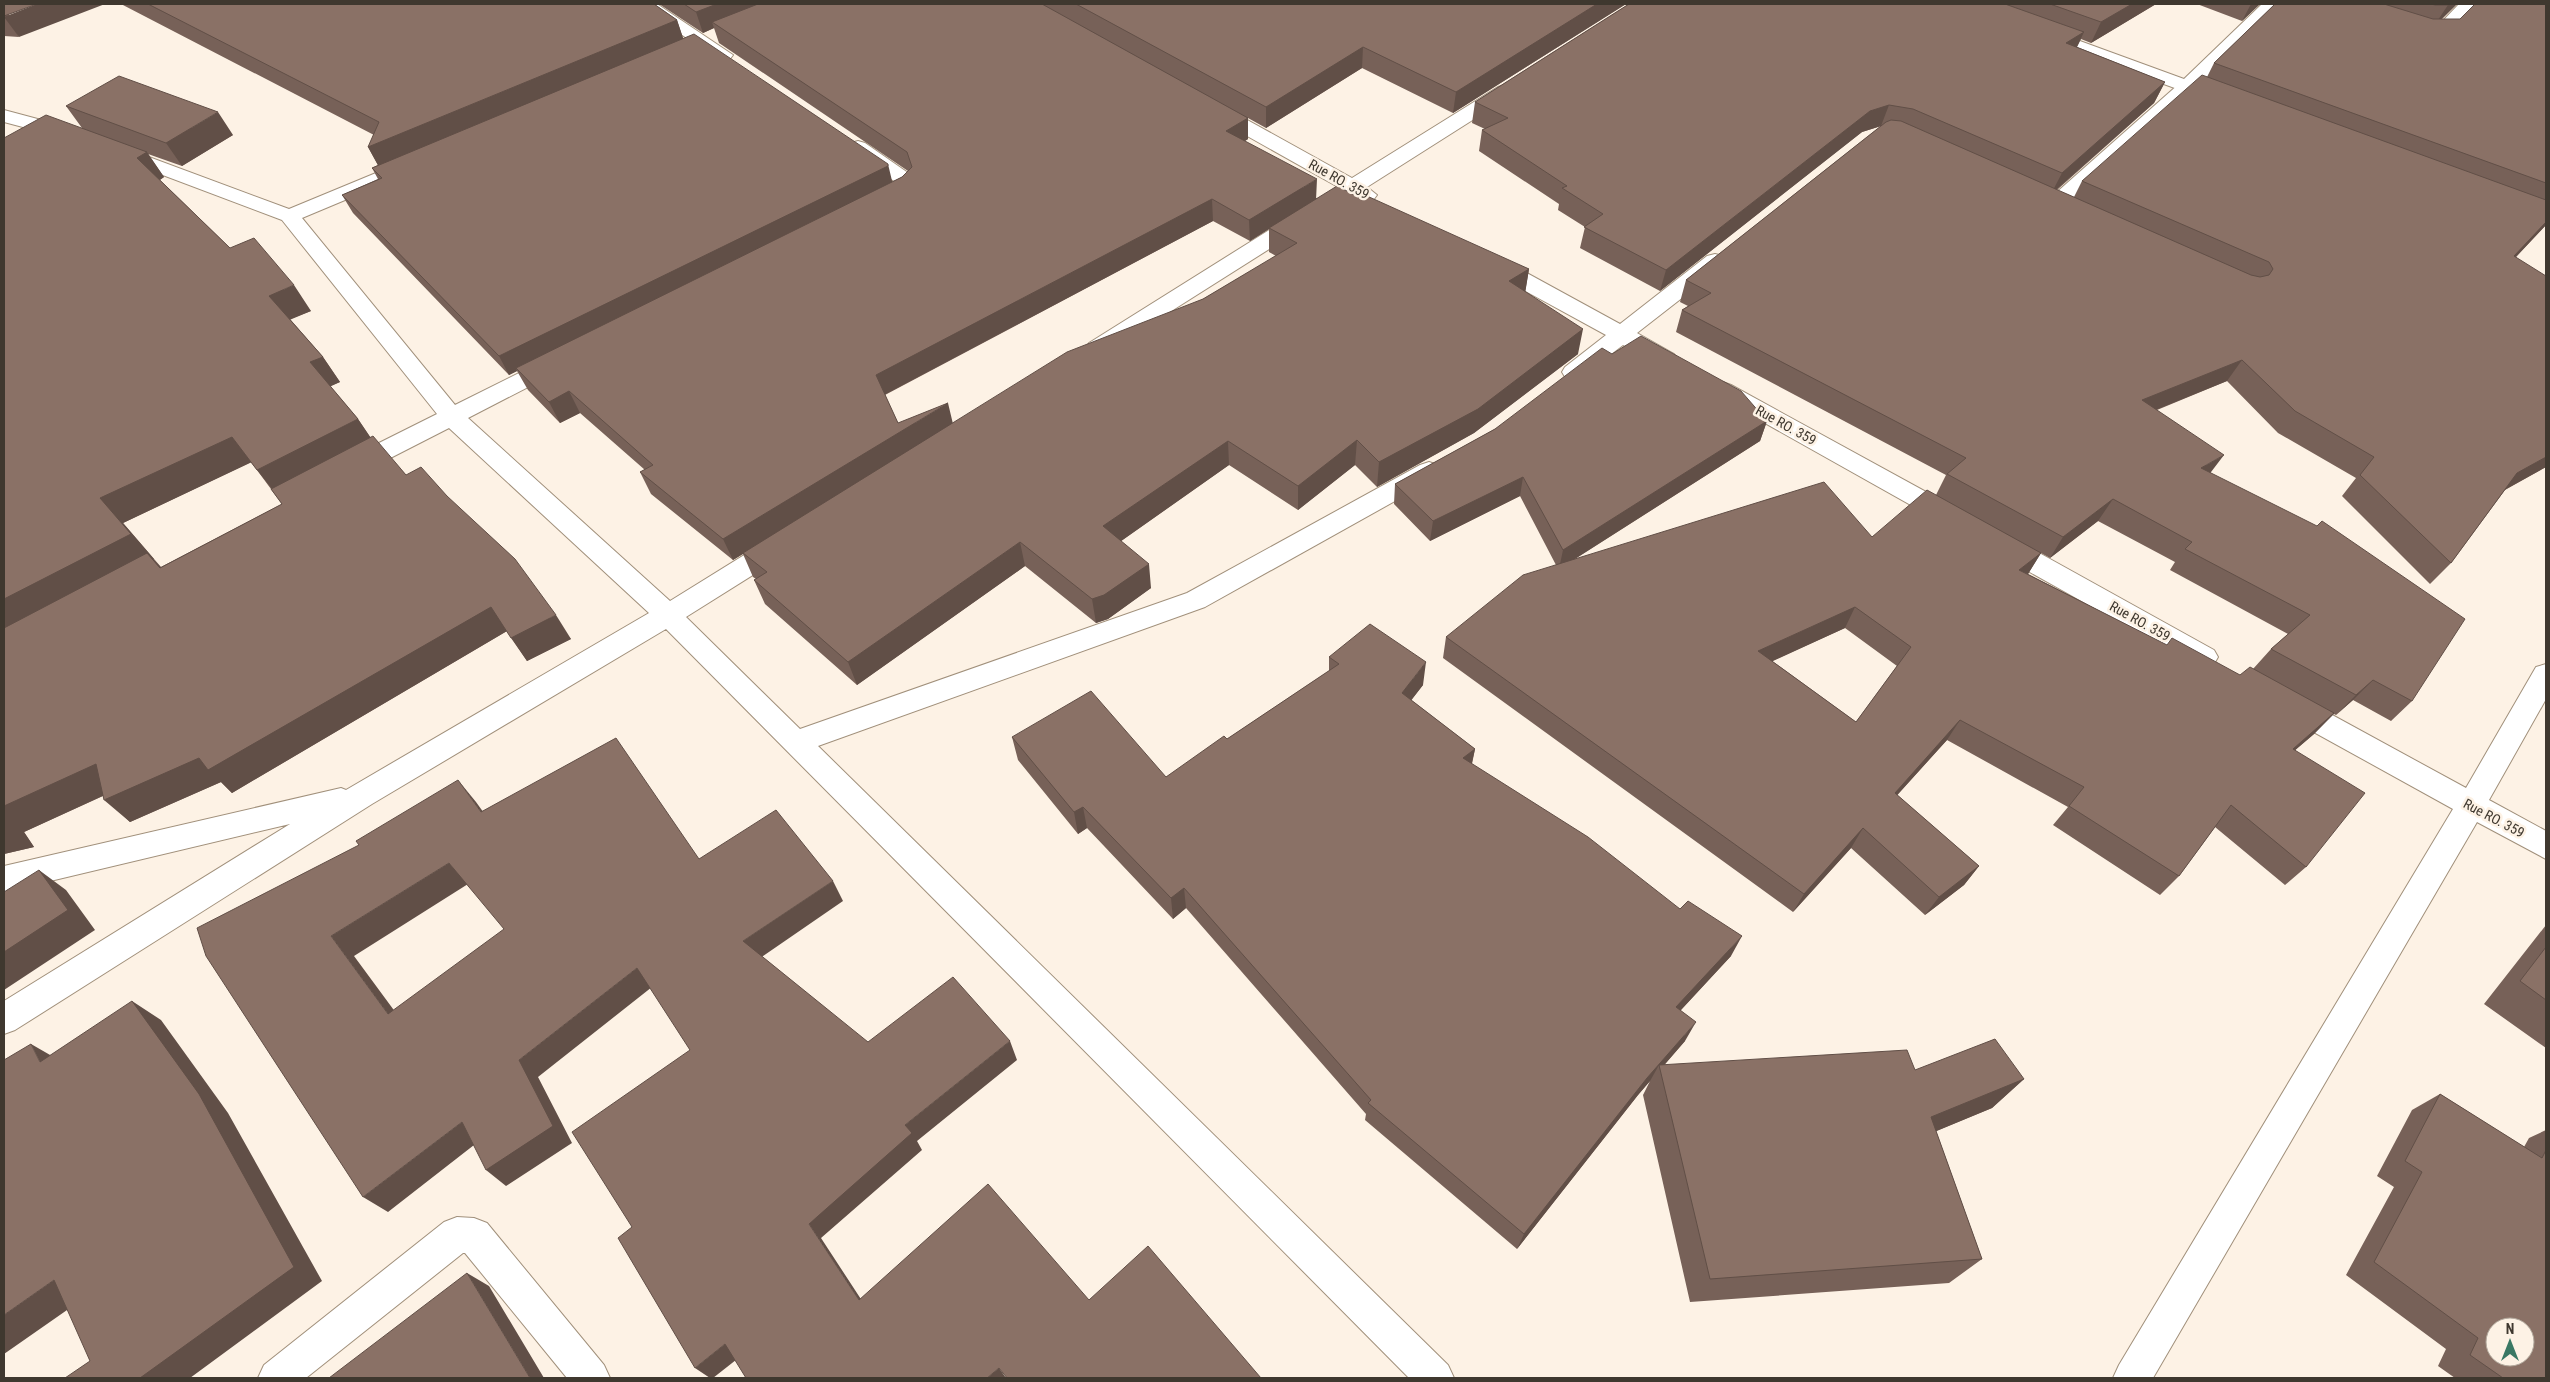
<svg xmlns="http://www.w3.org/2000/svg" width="2550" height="1382" font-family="'Roboto Condensed',sans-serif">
  <rect width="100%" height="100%" fill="#fdf2e5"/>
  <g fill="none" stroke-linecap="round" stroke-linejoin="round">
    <g stroke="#a1907b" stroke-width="2">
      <path id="service" d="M2187 81 2194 83 2196 87 2194 91 2062 208 2055 210 2048 208 2045 204 2048 200 2180 83Z"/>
    </g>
    <g stroke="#a1907b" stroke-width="2">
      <path id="minor" d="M636 4H657L733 55 730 59H718Z
        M2262 4H2281L2200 85 2231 96 2233 100 2231 104 2224 106 2035 37 2032 33 2035 29H2047L2184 79Z
        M2459 4H2478L2446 38H2419L2416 34 2419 30 2435 29Z
        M1505 85 1512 87 1514 91 1512 95 1367 187 1377 195 1374 199 1367 201 1353 196 1105 353 1097 355 1089 353 1086 348 1089 343 1338 187 1208 114 1205 110 1208 106H1222L1352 178 1498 87Z
        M4 110 75 129 78 133 75 137 68 139 4 122Z
        M858 141 865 143 911 175 915 187C908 198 890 208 877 204L874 200 895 185 894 181 851 151 848 147 851 143Z
        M122 147 289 209 405 161H419L422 165 419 169 302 218 455 405 549 358 557 355 565 358 568 363 565 368 468 418 670 601 770 539 779 537 788 539 792 546 788 553 686 617 800 729 1187 593 1420 465 1429 462 1438 465 1441 471 1438 477 1205 607 818 746 1448 1365 1454 1378H1409L666 629 372 804 15 1030 4 1034V1001L290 824 4 892V866L341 788 346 790 649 613 449 428 361 473 352 476 343 473 340 467 343 461 437 414 282 220 115 157 112 153 115 149Z
        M1715 254 1723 256 1726 261 1723 266 1637 333 1674 354 1677 359 1674 364C1656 369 1638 353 1623 345L1581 377 1573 380 1565 377 1562 372 1565 367 1606 335 1487 270 1484 265 1487 260 1495 258 1503 260 1620 324 1707 256Z
        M1723 382 1731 385 1959 510 1962 516 1959 522 1950 525 1941 522 1715 395 1711 390 1715 385Z
        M2003 536 2012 538 2214 650 2218 657 2214 664 2204 668 2194 664 1994 552 1990 545 1994 538Z
        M2546 664V699L2489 800 2546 831V859L2477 822 2153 1378H2113L2119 1365 2453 809 2281 714 2277 706 2281 698 2291 695 2301 698 2466 788 2536 667Z
        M457 1217 474 1218 487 1223 604 1365 610 1378H567L465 1253H463L306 1378H258L264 1365 444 1222Z"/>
    </g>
    <use href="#service" fill="#fff" fill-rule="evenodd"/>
    <use href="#minor" fill="#fff" fill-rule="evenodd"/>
  </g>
  <path fill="#776158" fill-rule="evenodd" d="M4 4 19 37 4 36Z
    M121 4H654L677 20 683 38 892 182 902 177 908 171 719 43 714 28 703 33 659 4H1626L1453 113 1362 68 1266 128 1248 118V139L1245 141 1316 198 1363 199 1529 269 1525 292 1578 354 1474 433 1377 487 1355 465 1298 510 1229 465 1121 541 1151 588 1108 619 1096 623 1025 566 857 685 765 604 754 580 756 579 753 577 743 554 733 560 651 494 640 472 645 470 580 413 560 423 528 390 517 371 509 375 353 213 342 195 378 179 372 168 378 165 368 147 374 135ZM1213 221 1250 241 1269 229V252L1276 256 1203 299 953 423H898L885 395Z
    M1629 4H2156L2091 43 2081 39 2077 47 2165 82 2154 103 2057 190 2074 197 2082 181 2207 77 2214 63 2275 4H2457L2442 19H2460L2546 4V225L2516 257 2546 467 2505 490 2451 563 2430 584 2342 496 2356 478 2278 433 2227 381 2157 410 2211 473 2412 701 2391 721 2353 700 2336 715 2334 714 2314 734 2295 750 2306 867 2285 885 2215 827 2179 876 2160 895 2053 825 2068 807 1947 740 1897 795 1979 866 1964 885 1925 915 1851 848 1793 912 1443 658 1446 637 1556 565 1520 496 1430 541 1394 504 1395 484 1495 429 1612 354 1767 421 1760 441 1575 559 1872 537 1936 495 1946 475 1676 332 1682 310 1688 306 1680 302 1686 280 1881 126 1862 132 1660 291 1580 248 1585 227 1558 210 1559 204 1479 151 1482 130 1485 129 1472 123 1475 102ZM2098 521 2175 562 2170 570 2288 634 2271 649 2253 669 2240 675 2166 645 2028 574 2041 553 2050 558ZM1845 628 1897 666 1856 722 1772 661Z
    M2197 4H2260L2242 21Z
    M66 106 233 135 182 166 148 154 164 177 160 180 230 248 311 311 290 319 323 357 340 382 330 386 358 419 370 437 406 475 571 639 527 661 507 631 232 793 221 782 130 822 103 796 24 832 34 847 4 854V138L82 128ZM251 462 282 504 161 567 123 523Z
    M1329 657 1423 685 1411 700 1475 749 1472 764 1731 956 1681 1010 1685 1041 1664 1065 1915 1070 2024 1079 1992 1108 1936 1131 1982 1259 1949 1283 1690 1302 1643 1095 1650 1081 1638 1095 1517 1249 1365 1120 1366 1114 1186 908 1173 919 1087 828 1078 834 1018 760 1012 737 1166 777 1227 739 1329 671Z
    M2546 925V1048L2484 1004Z
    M2440 1094 2524 1147 2529 1138 2546 1130V1378H2455L2438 1366 2446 1349 2346 1275 2394 1187 2377 1176 2412 1110Z"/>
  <path fill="#614f47" d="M37 4H105L19 37 4 17Z
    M717 4H775L712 22 714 28 703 33 696 12Z
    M1597 4H1626L1453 113 1456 92Z
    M2132 4H2156L2091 43 2101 22Z
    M2251 4H2260L2242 21Z
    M2450 4H2457L2434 26 2448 5Z
    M677 20 684 41 380 169 368 147Z
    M2084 32 2074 53 2066 43Z
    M1363 47 1362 68 1266 128V107Z
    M2165 82 2154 103 2051 194 2062 173Z
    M1889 105 1881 126 1862 132 1660 291 1666 270 1870 111Z
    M218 112 233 135 182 166 166 143Z
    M1248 118V139L1226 153V131Z
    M147 152 164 177 155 183 137 158Z
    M888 164 893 185 516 368 517 371 509 375 499 356Z
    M1317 179 1316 200 1269 228V229L1250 241 1249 220Z
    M1212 199 1213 221 882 396 876 375Z
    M2546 222V225L2496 278 2514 256Z
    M1529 269 1525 294 1509 281Z
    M294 285 311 311 287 321 269 296Z
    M1583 329 1578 354 1474 433 1377 487 1379 462Z
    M323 357 340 382 327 388 310 362Z
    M2242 360 2227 381 2128 421 2142 400Z
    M569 391 580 413 560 423 549 402Z
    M948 403 953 424 733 560 723 539Z
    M358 419 375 444 277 495 257 470Z
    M1767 421 1760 441 1559 569 1563 550Z
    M232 437 252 462 123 523 154 559H153L170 577 4 637V599L100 498Z
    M1357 440 1355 465 1298 510V486Z
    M1228 441 1229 465 1107 551 1103 526Z
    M2224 455 2208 476 2201 468Z
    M2546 457V467L2497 494 2517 473Z
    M1523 477 1520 496 1430 541 1433 521Z
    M2113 499 2098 521 2050 558 2063 537Z
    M1020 542 1025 566 857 685 848 662Z
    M2041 553 2028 574 2019 570Z
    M1149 564 1151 588 1108 619 1096 623 1092 599Z
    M491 607 507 631 232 793 221 782 130 822 104 800Z
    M1855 607 1845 628 1749 672 1758 651Z
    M556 615 571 639 527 661 511 638Z
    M1426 662 1423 685 1400 715 1402 693Z
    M2373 680 2353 700 2336 715 2356 695Z
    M2334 713 2314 734 2273 769 2293 749Z
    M1960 720 1947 740 1882 812 1895 793Z
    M1475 749 1470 771 1463 758Z
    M96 764 122 787 24 832 34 847 4 854V806Z
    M458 780 476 802 499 834 481 812Z
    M1083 807 1087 828 1078 834 1074 812Z
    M1863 828 1851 848 1793 912 1804 894Z
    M449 863 468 884 354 956 410 1032 388 1014 331 936Z
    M1979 866 1964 885 1925 915 1939 897Z
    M39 870 66 890 95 930 4 990V952Z
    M833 881 843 901 756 961 743 941Z
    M1184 888 1186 908 1173 919 1171 898Z
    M1742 936 1731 956 1666 1026 1676 1007Z
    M637 968 652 987 538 1077 572 1143 506 1186 486 1170 519 1060Z
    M132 1001 161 1020 228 1113 322 1281 190 1378H140Z
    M1696 1022 1685 1041 1660 1070 1659 1065 1650 1081 1638 1095 1517 1249 1524 1234 1647 1078Z
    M1010 1041 1017 1060 917 1141 922 1150 821 1238 870 1313 859 1300 809 1224 905 1125Z
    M31 1044 64 1063 40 1062Z
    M2024 1079 1992 1108 1903 1145 1931 1117Z
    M462 1122 483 1138 388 1212 363 1197Z
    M467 1273 489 1286 544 1378H530Z
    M54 1280 90 1294 4 1354V1315Z
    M725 1344 741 1356 713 1378H710L695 1368Z
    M999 1368 1006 1378H987Z"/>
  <path fill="#8a7166" stroke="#614f47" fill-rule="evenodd" d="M4 4H37L4 16Z
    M148 4H654L677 20 368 147 379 122Z
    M684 4H717L696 12Z
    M758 4H1042L1248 118 1226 131 1317 179 1249 220 1212 199 876 375 898 423 948 403 723 539 640 472 653 465 569 391 549 402 516 368 902 177 912 167 907 152 712 22Z
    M1076 4H1597L1456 92 1363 47 1266 107Z
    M1629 4H2005L2084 32 2066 43 2165 82 2062 173 1913 109 1889 105 1870 111 1666 270 1584 227 1603 214 1562 188 1567 186 1482 130 1508 118 1475 102Z
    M2050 4H2132L2101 22Z
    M2275 4H2384L2433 19H2460L2475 4H2546V183L2214 63Z
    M2431 4H2450L2448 5H2435Z
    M694 34 888 164V166L499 356 342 195 382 178 372 168Z
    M2202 75 2546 200V222L2514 256 2546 276V457L2517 473 2451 563 2360 475 2374 457 2295 411 2242 360 2142 400 2224 455 2201 468 2317 526 2322 521 2465 619 2412 701 2373 680 2356 695 2271 649 2310 615 2185 549 2192 542 2113 499 2063 537 1947 474 1966 458 1682 310 1711 293 1686 280 1886 122 1891 120 1901 121 2251 275 2260 277 2269 275 2273 269 2269 262 2082 181Z
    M119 76 218 112 166 143 66 106Z
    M46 115 147 152 137 158 230 248 254 238 294 285 269 296 323 357 310 362 358 419 257 470 232 437 100 498 131 534 4 599V138Z
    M1337 186 1363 199 1367 196 1529 269 1509 281 1583 329 1478 409 1379 462 1357 440 1298 486 1228 441 1103 526 1149 564 1104 595 1092 599 1020 542 848 662 754 580 767 572 743 553 1067 352 1203 299 1297 243 1269 228Z
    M1641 336 1741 391 1767 421 1563 550 1523 477 1433 521 1395 484 1495 429 1602 348 1612 354Z
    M373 436 406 475 421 467 447 496 515 559 556 615 511 638 491 607 208 770 199 758 104 800 96 764 4 806V628L147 553 160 568 282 504 271 489Z
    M1824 482 1872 537 1927 490 2041 553 2019 570 2167 645 2172 638 2240 675 2250 667 2334 713 2293 749 2365 793 2306 867 2231 805 2179 876 2069 806 2084 787 1960 720 1895 793 1979 866 1939 897 1863 828 1804 894 1446 637 1523 575ZM1855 607 1911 647 1856 722 1758 651Z
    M1370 624 1426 662 1402 693 1475 749 1463 758 1588 837 1680 909 1688 901 1742 936 1676 1007 1696 1022 1647 1078 1524 1234 1368 1103 1371 1100 1184 888 1171 898 1083 807 1074 812 1012 737 1091 691 1166 777 1224 736 1227 739 1339 664 1329 657Z
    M616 738 699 859 776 810 833 881 743 941 868 1042 953 977 1010 1041 905 1125 912 1133 809 1224 859 1300 988 1184 1089 1300 1148 1246 1261 1378H1007L999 1368 987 1378H746L725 1344 695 1368 618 1238 632 1227 572 1132 690 1050 637 968 519 1060 553 1126 486 1170 462 1122 363 1197 206 956 197 928 359 845 356 841 458 780 481 812ZM449 863 504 929 388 1014 331 936Z
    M39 870 68 910 4 952V892Z
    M2546 947V1000L2520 981Z
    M132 1001 199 1094 294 1267 140 1378H65L90 1361 54 1280 4 1315V1060L31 1044 40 1062Z
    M1995 1039 2024 1079 1931 1117 1982 1259 1710 1279 1659 1065 1907 1050 1915 1070Z
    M2440 1094 2542 1158 2546 1150V1378H2503L2470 1355 2478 1338 2374 1262 2422 1172 2405 1161ZM2495 1327H2525V1357H2495Z
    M467 1273 530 1378H329Z"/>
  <g text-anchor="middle" stroke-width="5" stroke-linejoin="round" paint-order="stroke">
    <g font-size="14" fill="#3f382f" stroke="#fdf2e5">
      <text transform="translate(1339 179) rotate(29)" y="5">Rue RO. 359</text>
      <text transform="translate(1786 425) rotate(29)" y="5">Rue RO. 359</text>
      <text transform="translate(2140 621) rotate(29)" y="5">Rue RO. 359</text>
      <text transform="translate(2494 818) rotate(28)" y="5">Rue RO. 359</text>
    </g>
  </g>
  <rect width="2550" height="1382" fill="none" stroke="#3f382f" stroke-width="10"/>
  <g transform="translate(2510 1342)"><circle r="24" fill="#fdf2e5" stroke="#b1a89c"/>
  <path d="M0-4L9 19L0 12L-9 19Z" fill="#3a7864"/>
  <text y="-8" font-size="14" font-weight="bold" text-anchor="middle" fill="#3f382f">N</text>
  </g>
</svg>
